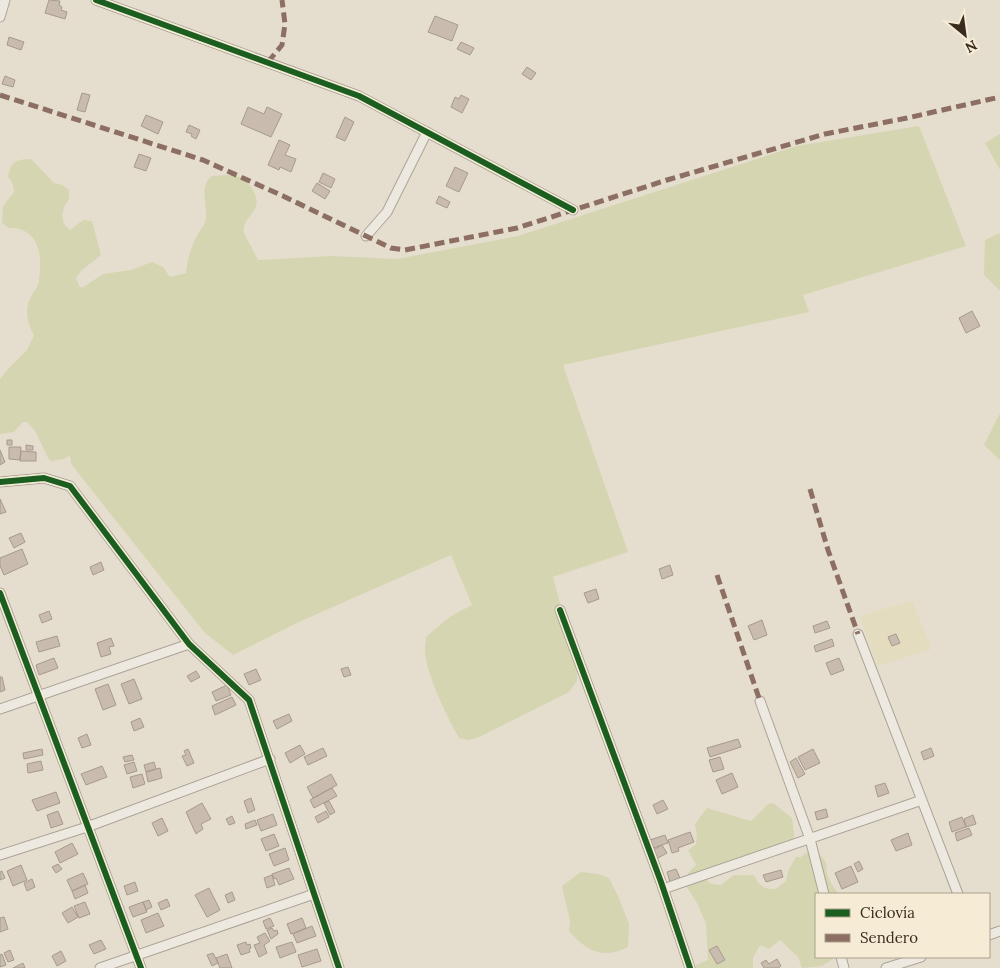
<svg xmlns="http://www.w3.org/2000/svg" width="1000" height="968" font-family="Lora,serif">
  <rect width="100%" height="100%" fill="#e5dece"/>
  <path fill="#e4dcbf" d="M912 601 932 649 878 666 859 616Z"/>
  <path fill="#d5d5b1" d="M919 126 966 246 803 295 809 312 563 365 628 552 553 577 577 669V681L569 692 477 738 468 740 459 738C448 719 424 670 425 649 425 645 426 641 426 637L451 616 472 605 451 555 301 621 233 655 205 633 71 464 70 456 63 459 51 461 48 458 35 431 27 422H23L14 432 0 434V379L7 370 27 350 34 335C28 325 25 313 29 301 32 293 38 288 39 280 43 256 39 227 9 228L2 223 3 206 14 192 13 184 8 177C10 162 16 159 31 159L54 183 62 185 69 190V199L64 207 62 215 64 224 70 230 83 220 92 221 101 255 81 271 76 278 79 286 82 288 103 274 131 270 152 262 163 267 170 277 186 273C187 259 192 244 199 232 202 227 206 223 206 217 207 204 199 186 212 176 220 176 229 174 236 176 249 180 261 196 255 209 250 218 242 222 244 233L258 260 331 256 397 259 518 236 797 146Z
    M1000 134V170L985 143Z
    M1000 233V291L984 275 985 240Z
    M1000 413V460L984 445Z
    M773 803 792 818 795 843 705 878 711 884 721 885 734 875H754C759 886 764 889 776 889L786 881 788 871 796 857H801C809 847 822 852 826 864 827 868 826 872 828 876 830 883 835 888 838 894H816V957H832L833 959 822 966 802 968 798 957 780 940 769 949 760 945 753 958V968H694L696 965 708 960 706 924 698 905 687 887 688 873 696 865 688 850 696 844 697 836 695 824 707 808 751 821 768 804Z
    M581 872 598 874 609 878 618 896 629 924 628 947C604 960 586 951 569 931L570 921 562 886Z"/>
  <path fill="#c9bcaf" stroke="#a69a8d" d="M49 0 60 1 59 5 62 7 61 10 67 12 65 19 45 13Z
    M435 16 458 25 452 41 428 32Z
    M9 37 24 42 21 50 7 45Z
    M461 42 474 48 470 55 457 49Z
    M527 67 536 73 531 80 522 74Z
    M5 76 15 80 13 87 2 84Z
    M82 93 90 95 85 112 77 110Z
    M461 95 469 99 462 113 451 107 455 97 459 99Z
    M248 107 264 114 267 107 282 114 271 137 241 124Z
    M146 115 163 122 158 134 141 126Z
    M345 117 354 122 345 141 336 137Z
    M189 125 200 130 196 139 191 136 192 134 186 132Z
    M279 140 290 145 285 155 296 159 291 172 280 167 279 170 268 165Z
    M139 154 151 158 146 171 134 167Z
    M455 167 468 173 459 192 446 186Z
    M323 173 335 179 331 188 319 182Z
    M317 183 330 191 325 199 312 191Z
    M439 196 450 202 447 208 436 203Z
    M972 311 980 326 966 333 959 318Z
    M7 440H12V445H7Z
    M26 445 33 446V450H26Z
    M9 447H21L20 460 9 459Z
    M0 450 5 462 0 465Z
    M21 451 36 452V461H20Z
    M0 499 6 512 0 514Z
    M21 533 25 542 14 548 9 538Z
    M22 549 28 564 4 575 0 566V558Z
    M101 562 104 570 93 575 90 567Z
    M670 565 673 575 662 579 659 569Z
    M596 589 599 599 588 603 584 593Z
    M49 611 52 619 42 623 39 615Z
    M762 620 767 635 754 640 748 626Z
    M827 621 830 628 815 633 813 626Z
    M896 634 900 643 892 646 888 637Z
    M57 636 60 646 39 652 36 642Z
    M111 638 114 646 109 647 111 654 101 657 97 643Z
    M832 639 834 646 816 652 814 646Z
    M54 658 58 668 39 675 36 665Z
    M839 658 844 670 831 675 826 663Z
    M348 667 351 675 344 677 341 669Z
    M256 669 261 680 249 685 244 674Z
    M196 671 200 677 191 682 187 676Z
    M0 677H2L5 690 0 692Z
    M134 679 142 699 129 704 121 684Z
    M108 684 116 705 103 710 95 689Z
    M227 685 231 695 216 701 212 692Z
    M232 697 236 705 215 715 212 706Z
    M289 714 292 721 277 729 273 721Z
    M140 718 144 727 134 731 131 722Z
    M87 734 91 745 82 748 78 738Z
    M738 739 741 747 710 757 707 748Z
    M300 745 305 754 290 763 285 753Z
    M323 748 327 756 308 765 304 757Z
    M931 748 934 756 924 760 921 752Z
    M42 749 43 755 24 759 23 753Z
    M188 749 194 763 187 766 182 756 186 755 184 751Z
    M813 749 820 763 805 770 798 757Z
    M132 755 134 760 125 762 123 757Z
    M720 757 724 769 713 772 709 760Z
    M796 758 805 774 798 778 790 762Z
    M41 761 43 770 28 773 27 764Z
    M134 762 137 771 127 774 124 765Z
    M154 762 156 769 146 772 144 765Z
    M102 766 107 777 86 785 81 774Z
    M160 768 162 778 148 782 146 772Z
    M732 773 738 787 722 794 716 780Z
    M142 774 145 784 133 788 130 777Z
    M331 774 337 785 313 798 307 787Z
    M885 783 889 793 878 797 875 786Z
    M332 788 337 796 314 808 310 800Z
    M56 792 60 803 37 811 32 800Z
    M251 798 255 810 248 813 244 801Z
    M663 800 668 809 657 814 653 805Z
    M329 801 335 812 330 815 324 803Z
    M202 803 211 819 201 824 203 829 196 834 186 812Z
    M826 809 828 817 817 820 815 812Z
    M58 811 63 824 51 828 47 815Z
    M326 811 329 817 318 823 315 817Z
    M273 814 277 825 261 831 257 820Z
    M973 815 976 824 966 827 964 819Z
    M232 816 235 823 229 825 226 819Z
    M962 817 966 827 952 832 949 822Z
    M162 818 168 831 158 836 152 823Z
    M255 820 257 825 246 829 245 824Z
    M969 828 972 835 957 841 955 833Z
    M690 832 694 842 678 848 679 851 672 853 668 840Z
    M908 833 912 845 896 851 891 840Z
    M274 834 279 846 266 851 261 839Z
    M665 835 668 843 653 848 650 840Z
    M72 843 78 854 60 863 55 852Z
    M662 845 667 853 656 859 651 851Z
    M285 848 289 860 274 866 269 854Z
    M859 861 863 869 858 872 854 864Z
    M58 864 62 869 56 873 52 867Z
    M21 865 27 880 13 886 7 871Z
    M851 866 858 882 842 889 835 873Z
    M289 868 294 879 279 885 276 878 274 879 272 874Z
    M676 869 680 878 670 882 667 872Z
    M781 870 783 877 766 882 763 875Z
    M2 871 5 878 0 880V872Z
    M83 873 88 884 72 891 67 880Z
    M272 875 275 885 267 888 264 878Z
    M32 879 35 887 27 891 24 883Z
    M135 882 138 891 127 895 124 886Z
    M85 885 88 893 75 899 72 891Z
    M209 888 220 910 207 917 195 895Z
    M232 892 235 900 228 903 225 895Z
    M167 899 170 906 161 910 158 903Z
    M149 900 152 907 146 910 143 902Z
    M85 902 90 914 79 918 74 906Z
    M143 902 147 912 133 917 129 907Z
    M72 907 78 917 68 923 62 913Z
    M158 913 164 926 146 933 141 920Z
    M4 917 8 929 0 932V918Z
    M270 918 274 926 266 929 263 921Z
    M302 918 306 928 291 934 287 924Z
    M312 926 316 936 297 943 293 934Z
    M272 928 274 931 277 930 278 934 271 939 267 930Z
    M265 933 270 941 264 945 267 953 259 957 254 945 260 943 257 937Z
    M101 940 106 949 94 954 89 945Z
    M246 942 247 945 250 944 251 948 249 949 250 952 241 955 237 945Z
    M292 942 296 952 280 958 276 947Z
    M717 946 725 960 717 964 709 950Z
    M317 949 321 961 302 967 298 955Z
    M10 950 14 960 8 962 4 953Z
    M61 951 66 961 57 966 52 956Z
    M213 953 218 963 212 966 207 955Z
    M2 954 6 965 0 967V955Z
    M227 954 232 968H220L216 958Z
    M777 959 781 966 778 968H764L761 963 766 960 769 964Z
    M23 963 25 968H13Z"/>
  <g fill="none" stroke-linecap="round" stroke-linejoin="round">
    <g stroke="#aba397" stroke-width="11">
      <path id="street" d="M96 0 359 96 573 210
        M0 17 5 0
        M366 236 387 212 427 132
        M0 482 44 478 70 486 189 644 249 700 339 968
        M0 593 141 968
        M560 610 661 882 690 968
        M858 634 958 894
        M760 701 810 839 824 894
        M0 709 189 644
        M0 855 87 827 270 759
        M663 889 922 800
        M989 935 1000 931
        M841 957 844 968
        M100 968 314 894
        M886 968 921 957"/>
    </g>
    <use href="#street" stroke="#eee9e0" stroke-width="9"/>
    <path stroke="#8d6e63" stroke-width="5" stroke-dasharray="10 5" stroke-linecap="butt" d="M268 62 282 45 285 24 282 0
      M0 95 203 160 283 196 391 248 405 250 517 228 667 180 825 134 907 118 1000 97
      M810 489 828 550 858 634
      M717 575 760 701"/>
    <g stroke="#f6ecd5" stroke-width="9">
      <path id="cycleway" d="M96 0 359 96 573 210
        M0 482 44 478 70 486 189 644 249 700 339 968
        M0 593 141 968
        M560 610 661 882 690 968"/>
    </g>
    <use href="#cycleway" stroke="#1b5e20" stroke-width="6"/>
  </g>
  <rect x="815" y="893" width="175" height="65" fill="#f6ecd5" stroke="#ab9f8c"/>
  <rect x="825" y="909" width="25" height="8" fill="#1b5e20" stroke="#ab9f8c"/>
  <text x="860" y="918" font-size="15" fill="#3a2b1f">Ciclovía</text>
  <rect x="825" y="934" width="25" height="8" fill="#8d6e63" stroke="#ab9f8c"/>
  <text x="860" y="943" font-size="15" fill="#3a2b1f">Sendero</text>
  <g transform="translate(965 35) rotate(151)" stroke="#f6ecd5" stroke-width="4" paint-order="stroke">
  <path d="M0-4L9 19L0 12L-9 19Z" fill="#3a2b1f"/>
  <text y="-8" font-size="14" font-weight="bold" text-anchor="middle" fill="#3a2b1f">N</text>
  </g>
</svg>
